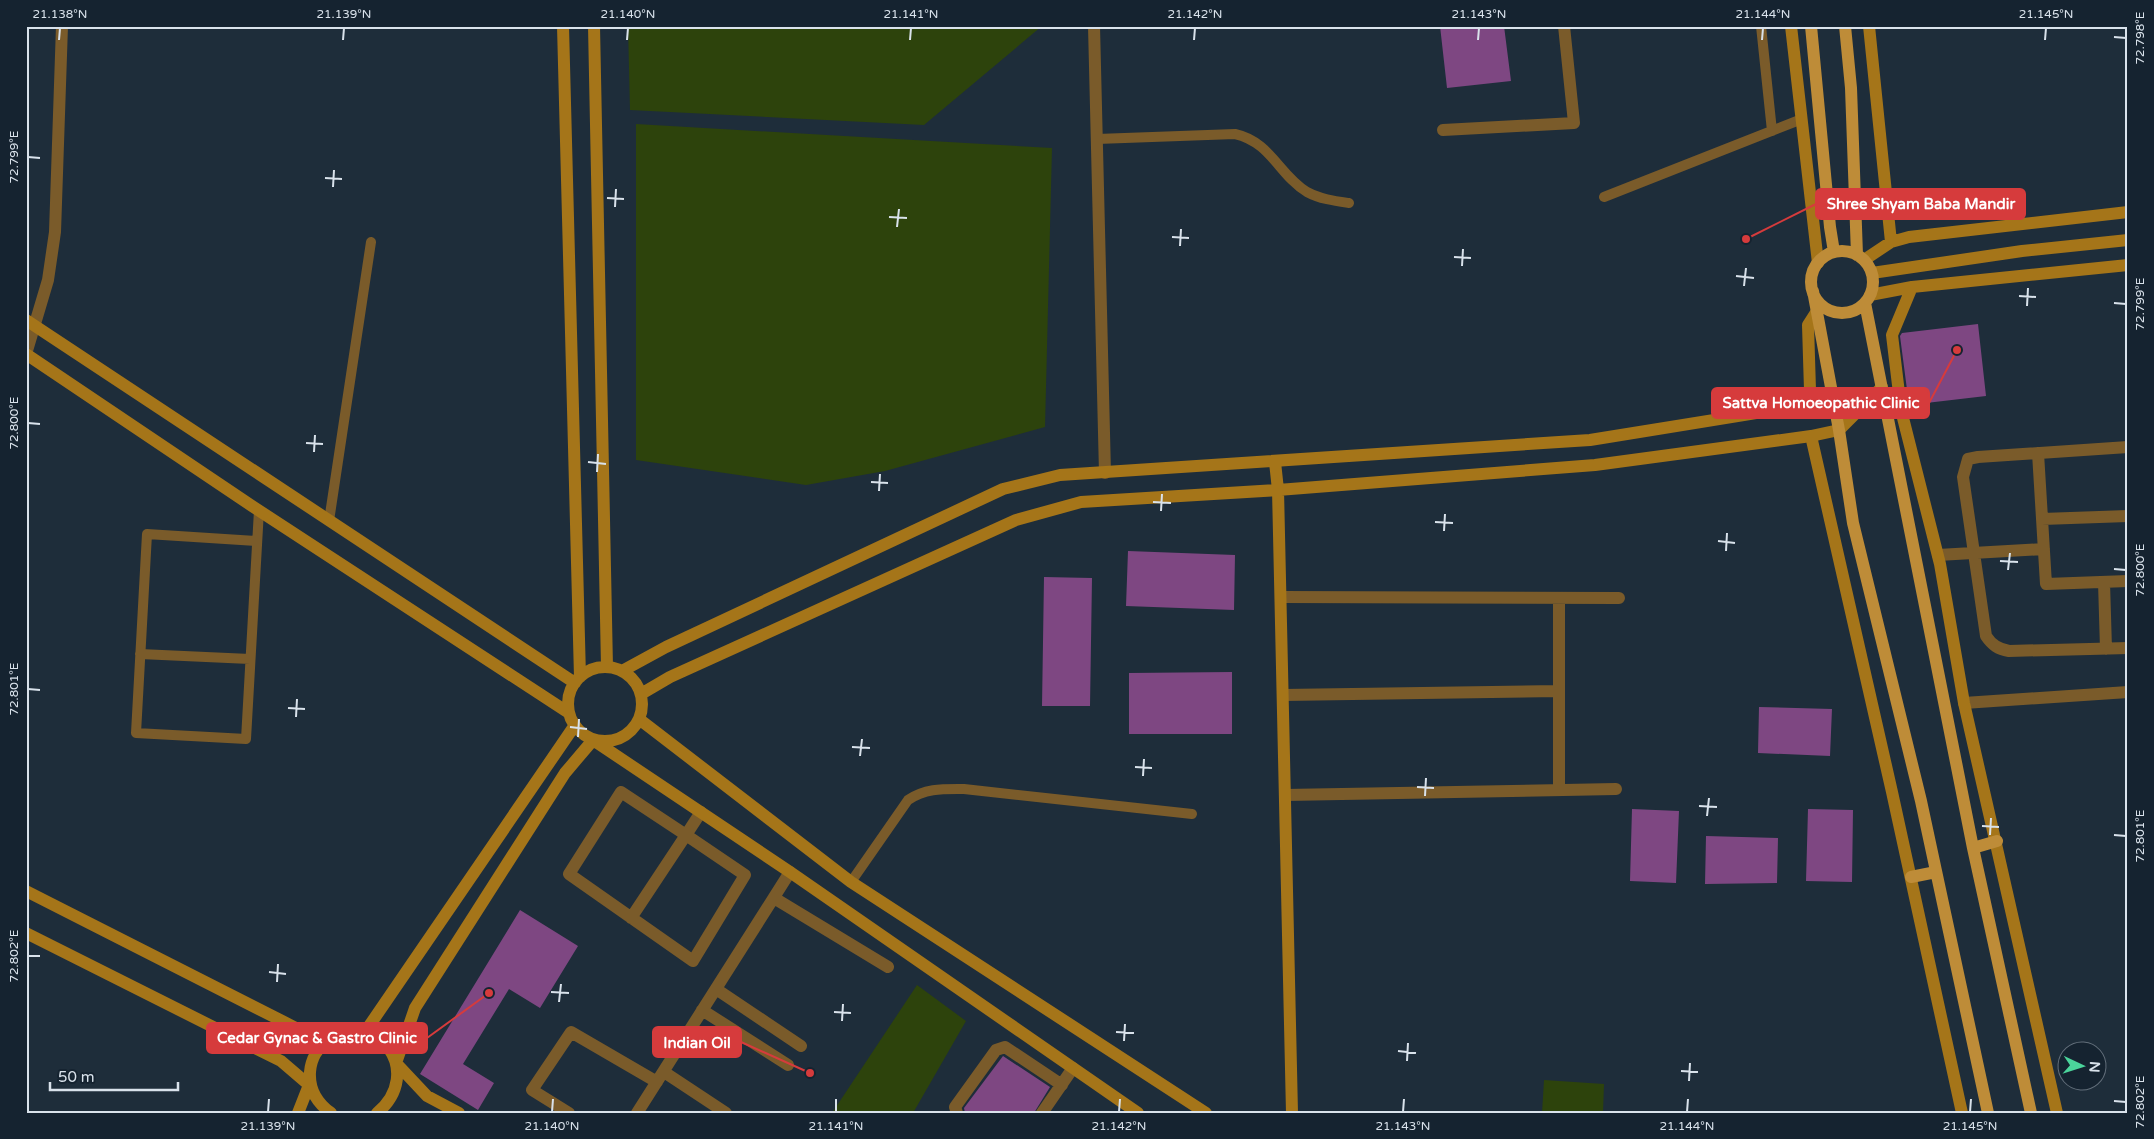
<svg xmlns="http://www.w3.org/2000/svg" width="2154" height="1139" font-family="'Varela Round',sans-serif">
  <rect width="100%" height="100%" fill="#1e2d3a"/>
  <path fill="#2d430c" d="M628 26H1042L924 125 630 110Z
    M636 124 1052 148 1045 427 885 471 806 485 636 460Z
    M917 985 966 1021 913 1113H832Z
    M1544 1080 1604 1084 1603 1113H1542Z"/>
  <path fill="#7e4782" d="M1440 26H1504L1511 81 1447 88Z
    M1978 324 1986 396 1909 405 1900 336 1902 333Z
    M1128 551 1235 555 1234 610 1126 606Z
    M1044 577 1092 578 1090 706H1042Z
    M1232 672V734H1129V673Z
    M1759 707 1832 709 1830 756 1758 753Z
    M1632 809 1679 811 1676 883 1630 881Z
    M1808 809 1853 810 1852 882 1806 881Z
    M1706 836 1778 838 1777 883 1705 884Z
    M520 910 578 946 540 1008 509 989 463 1064 494 1083 478 1110 420 1074Z
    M1003 1056 1050 1087 1034 1113H965L964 1108Z"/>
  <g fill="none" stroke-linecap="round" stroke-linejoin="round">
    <path stroke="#7a5b2a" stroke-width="10" d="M1761 26 1772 131
      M1097 139 1235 134C1271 142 1279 175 1307 192 1320 199 1335 201 1349 203
      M1604 197 1802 119
      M329 521 371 242
      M257 541 147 534 136 733 246 739 259 510
      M140 654 250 659
      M851 882 908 800C926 788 943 789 964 789L1192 814"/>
    <path stroke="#7a5b2a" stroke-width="12" d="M1094 26 1105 473
      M1443 130 1574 123 1564 26
      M26 354 48 280 55 232 62 26
      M2128 447 1978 457 1968 459 1963 477 1986 636C1992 645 1998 649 2009 651L2128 648
      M2038 453 2046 584 2128 581
      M2042 519 2128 516
      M1938 555 2044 549
      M2104 582 2106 649
      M1281 597 1619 598
      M1283 695 1558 691
      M1964 703 2128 692
      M1559 789V598
      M1285 795 1616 789
      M774 898 888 967
      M631 918 686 835 621 792 569 874 693 961 745 875 686 835 701 812
      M716 989 801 1046
      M702 1010 788 1065
      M664 1072 726 1113
      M569 1113 532 1090 571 1032 657 1082
      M637 1113 790 872
      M957 1113 955 1107 996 1050 1005 1047 1062 1085
      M1042 1113 1073 1068"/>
    <path stroke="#a57519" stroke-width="12" d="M563 26 580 677
      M594 26 607 667
      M1791 26 1818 263
      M1869 26 1891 242
      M1864 260 1891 242 1909 237 2128 212
      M1872 273 2022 251 2128 240
      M1912 287 1892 335 1901 410 1940 564 1964 703 2057 1113
      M1870 295 1912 287 2128 265
      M26 320 575 683
      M26 354 252 506 569 713
      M1811 436 1892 792 1962 1113
      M1275 462 1278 490 1292 1113
      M568 704a37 37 0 1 1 74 0a37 37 0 1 1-74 0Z
      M622 671 666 647 1003 489 1060 475 1590 440 1794 407 1802 403 1810 390 1808 325 1817 311
      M641 694 670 677 1016 520 1081 502 1278 490 1595 465 1811 436 1839 430 1882 387
      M639 719 851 882 1206 1113
      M26 891 296 1028 336 1035
      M26 933 281 1061 309 1085 298 1113
      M365 1032 575 725
      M331 1113C317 1103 309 1089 310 1072 311 1059 318 1047 329 1040 376 1007 426 1072 377 1113
      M459 1113 427 1096 396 1063 415 1008 565 773 593 740 790 872 1138 1113"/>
    <path stroke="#be8c38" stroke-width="12" d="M1811 26 1830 227 1834 252
      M1845 26 1851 88 1857 255
      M1811 282a31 31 0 1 1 62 0a31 31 0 1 1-62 0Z
      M1813 291 1839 430 1853 523 1921 801 1988 1113
      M1865 303 1973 848 2031 1113
      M1973 848 1997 841
      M1911 877 1936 872"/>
  </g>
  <path fill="none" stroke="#d9e2eb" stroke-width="2" d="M2114 37 2126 38M59 40 60 28M343 40 344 28M627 40 628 28M910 40 911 28M1194 40 1195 28M1478 40 1479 28M1762 40 1763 28M2045 40 2046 28M28 157 40 158M325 178 342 179M333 187 334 170M607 198 624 199M615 207 616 189M889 217 907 218M897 227 899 209M1172 237 1189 238M1180 246 1181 229M1454 257 1471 258M1462 266 1463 249M1736 276 1754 278M1744 286 1746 268M2019 296 2036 297M2114 303 2126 304M2027 306 2028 288M28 423 40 424M306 443 323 444M314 452 315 435M588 462 606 464M597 472 598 454M871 482 888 483M879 491 880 474M1153 502 1171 503M1161 511 1162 494M1435 522 1453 523M1444 531 1445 514M1718 541 1735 543M1726 551 1727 533M2000 561 2018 562M2114 569 2126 570M2008 570 2010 553M28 689 40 690M288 708 305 709M296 717 297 699M570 727 587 729M578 737 579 719M852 747 870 748M860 756 862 739M1135 767 1152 768M1143 776 1144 759M1417 787 1434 788M1425 796 1426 778M1699 806 1717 807M1707 816 1709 798M1982 826 1999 827M1990 835 1991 818M2114 835 2126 836M28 956H40M269 972 286 974M277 982 278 964M551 992 569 993M559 1002 561 984M834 1012 851 1013M842 1021 843 1004M1116 1032 1134 1033M1124 1041 1125 1024M1398 1051 1416 1053M1407 1061 1408 1043M1681 1071 1698 1072M1689 1081 1690 1063M2114 1101 2126 1102M268 1112 269 1099M552 1112 553 1099M836 1112V1099M1119 1112 1120 1099M1403 1112 1404 1099M1687 1112 1688 1099M1970 1112 1971 1099"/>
  <path fill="none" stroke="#d63b3c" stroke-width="2" d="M1746 239L1816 204M1957 350L1929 403M489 993L427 1038M810 1073L741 1042"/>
  <g fill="#d63b3c" stroke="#152330" stroke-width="2">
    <circle cx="1746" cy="239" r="5"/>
    <circle cx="1957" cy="350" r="5"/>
    <circle cx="489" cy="993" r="5"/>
    <circle cx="810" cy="1073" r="5"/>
  </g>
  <g fill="#d63b3c" stroke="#d63b3c" stroke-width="2">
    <rect x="1816" y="189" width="209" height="30" rx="5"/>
    <rect x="1712" y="388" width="217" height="30" rx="5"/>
    <rect x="207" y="1023" width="220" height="30" rx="5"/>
    <rect x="653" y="1027" width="88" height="30" rx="5"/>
  </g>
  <g font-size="15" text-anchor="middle" font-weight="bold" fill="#fff">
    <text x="1921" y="209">Shree Shyam Baba Mandir</text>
    <text x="1821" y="408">Sattva Homoeopathic Clinic</text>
    <text x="317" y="1043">Cedar Gynac &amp; Gastro Clinic</text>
    <text x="697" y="1048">Indian Oil</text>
  </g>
  <rect width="2154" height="1139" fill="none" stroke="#152330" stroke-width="55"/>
  <g transform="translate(2082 1066) rotate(94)"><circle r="24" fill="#152330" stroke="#636f7b"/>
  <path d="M0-4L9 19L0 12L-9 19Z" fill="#4bd49b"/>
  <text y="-8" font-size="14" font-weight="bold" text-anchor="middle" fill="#d9e2eb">N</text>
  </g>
  <path d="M50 1082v8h128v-8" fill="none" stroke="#d9e2eb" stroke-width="2.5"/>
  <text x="58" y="1082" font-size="15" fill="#d9e2eb" stroke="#152330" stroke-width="4" paint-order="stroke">50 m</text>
  <rect x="28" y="28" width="2098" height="1084" fill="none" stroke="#d9e2eb" stroke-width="2"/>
  <g font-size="12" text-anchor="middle" fill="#d9e2eb">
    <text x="60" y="18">21.138°N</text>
    <text x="344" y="18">21.139°N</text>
    <text x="628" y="18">21.140°N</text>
    <text x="911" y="18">21.141°N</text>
    <text x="1195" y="18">21.142°N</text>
    <text x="1479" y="18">21.143°N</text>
    <text x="1763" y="18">21.144°N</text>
    <text x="2046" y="18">21.145°N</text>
    <text transform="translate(2140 38) rotate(-90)" y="4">72.798°E</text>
    <text transform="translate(14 157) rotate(-90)" y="4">72.799°E</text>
    <text transform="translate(2140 304) rotate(-90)" y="4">72.799°E</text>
    <text transform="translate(14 423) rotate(-90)" y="4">72.800°E</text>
    <text transform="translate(2140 570) rotate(-90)" y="4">72.800°E</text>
    <text transform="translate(14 689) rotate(-90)" y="4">72.801°E</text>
    <text transform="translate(2140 836) rotate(-90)" y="4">72.801°E</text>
    <text transform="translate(14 956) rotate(-90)" y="4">72.802°E</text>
    <text transform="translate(2140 1102) rotate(-90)" y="4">72.802°E</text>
    <text x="268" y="1130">21.139°N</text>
    <text x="552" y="1130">21.140°N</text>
    <text x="836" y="1130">21.141°N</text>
    <text x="1119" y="1130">21.142°N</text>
    <text x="1403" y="1130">21.143°N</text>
    <text x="1687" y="1130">21.144°N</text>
    <text x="1970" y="1130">21.145°N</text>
  </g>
</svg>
